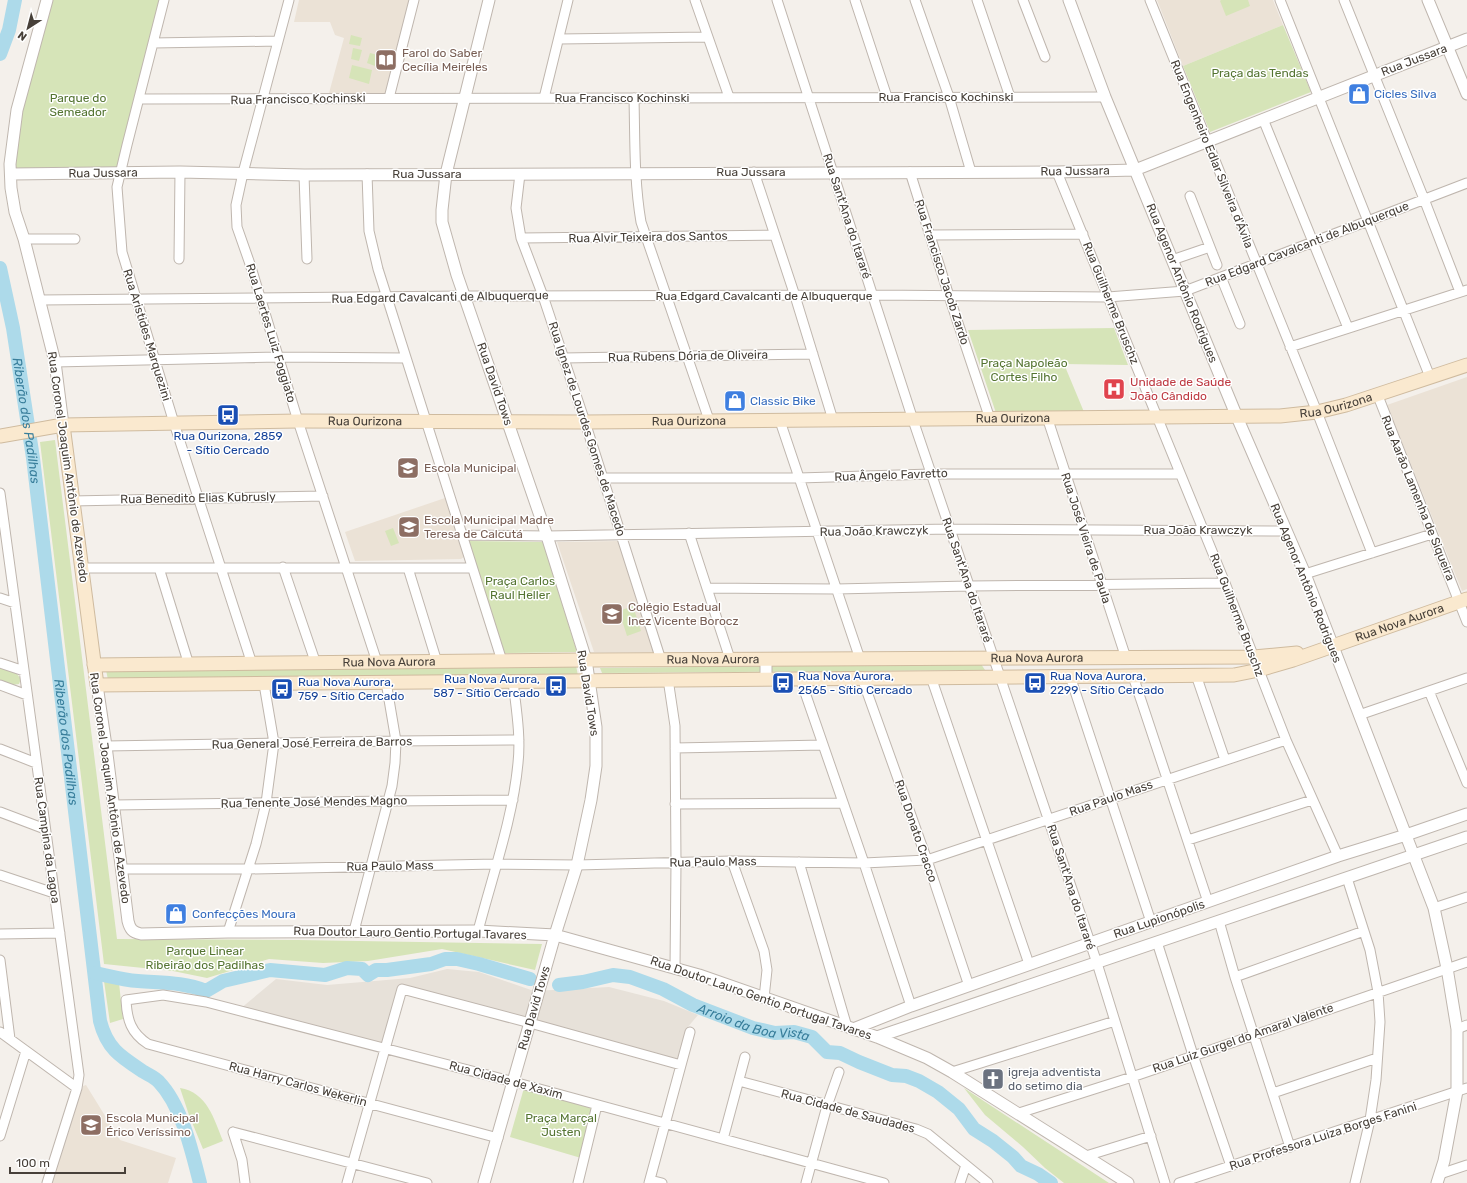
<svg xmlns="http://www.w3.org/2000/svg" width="1467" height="1183" font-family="Rubik,sans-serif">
  <rect width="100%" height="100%" fill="#f4f0eb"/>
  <path fill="#e7e1d9" d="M447 969 479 972 534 991 609 987 664 1001 698 1015 687 1028 677 1060 401 986 383 1045 240 1009 276 979 327 985 410 978Z"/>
  <path fill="#ebe2d6" d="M299 0H409L385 93H329L344 38 335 35 330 22H294Z
    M1157 0H1273L1283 25 1183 66Z
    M1467 377V589L1462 591 1387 405Z
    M445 498 465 553 464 557 461 559 355 561 345 532Z
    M619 541 655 652H594L557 542Z
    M86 1085 120 1140 176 1158 168 1183H52L83 1086Z"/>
  <path fill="#d6e4b8" d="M51 0H162L117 170H14L19 118Z
    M1221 0H1248L1250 6 1226 16 1220 1Z
    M1283 25 1311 92 1210 132 1183 66Z
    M351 35 362 38 360 46 349 44Z
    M353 48 362 50 359 61 351 59Z
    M370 53 378 55 375 66 367 63Z
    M352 65 372 70 369 84 349 78Z
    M1114 328 1128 365 1064 364 1084 412 996 413 968 330Z
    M55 440 117 939 298 940 542 944 535 970 442 949 368 961 323 963 269 959 207 978 173 971 104 964 40 442Z
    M393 528 399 543 391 546 385 531Z
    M468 541 543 542 577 652 504 653Z
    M633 606 641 631 627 636 619 611Z
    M981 664 985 670 602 673 600 668Z
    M576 665 578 676 108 680 106 670Z
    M0 667 16 673 21 679 19 684 12 685 0 681Z
    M104 981 119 983 123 1019 110 1023Z
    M180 1088C207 1092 214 1119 223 1141L203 1149 189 1115Z
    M524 1088 595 1106 581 1158 510 1137Z
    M964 1088 1109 1183H1064L1045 1168 1023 1147 985 1115Z"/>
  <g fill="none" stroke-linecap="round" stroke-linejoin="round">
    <g stroke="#addaea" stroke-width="14">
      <path d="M0 54 9 30 15 0"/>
      <path id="s1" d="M0 268 13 328 33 458 100 1021C107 1049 121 1057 144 1072 149 1075 156 1078 159 1082 182 1106 192 1152 200 1183"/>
      <path d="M95 973C109 976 124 980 138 981 163 983 183 982 206 991L223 981 270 970 325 975 347 968 362 969 368 975 376 970H387L431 964 445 959H457L479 964 530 979"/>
      <path id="s2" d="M559 985 583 982 613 975 630 977 663 989 693 1005 753 1028 775 1033 794 1032 812 1037 827 1052 840 1053 859 1062 892 1075 906 1076 919 1081 938 1092 959 1109 974 1129 993 1141 1013 1157 1021 1166 1038 1174 1051 1183"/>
    </g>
    <g stroke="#bfb6ae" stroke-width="11">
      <path id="minor" d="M164 0 127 145 117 187 122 252 174 423 252 664
        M289 0 243 173 236 205 237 227 250 264 298 421 377 662
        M695 0 729 97
        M777 0 913 420 1097 963 1165 1183
        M855 0 887 97
        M915 0 949 97 971 172
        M977 0 1010 97
        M1023 0 1045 57
        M1150 0 1317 412 1372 553
        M1280 0 1430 377
        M1344 0 1424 199 1460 292
        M559 39 708 37
        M153 43 278 41
        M389 98 414 0
        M544 98 568 0
        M634 98C635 139 634 181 641 222L709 420
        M139 99 1105 97
        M1263 119 1348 328
        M754 172 795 296 833 420
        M910 172 949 296 990 419
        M1057 172 1225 583 1286 740 1338 856
        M367 174 369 231 378 269 502 661
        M520 174 516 208 521 238 543 296 585 422 661 660
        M304 175 307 259
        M1190 196 1217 265
        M930 235 1083 234
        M521 238 775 235
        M24 239H75
        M179 259 180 172
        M1172 260 1210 247
        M1221 277 1240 324
        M40 300 465 296 873 295 1108 297 1185 291 1467 183
        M1290 347 1467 290
        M563 358 813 354
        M55 362 279 357 405 358
        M1378 396 1467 622
        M1047 417 1126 658
        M780 421 860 659
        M603 478H799L931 474H1180
        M0 493 79 1075 77 1088 47 1183
        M72 501 323 496
        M689 533 730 659
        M462 535 547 536 950 529 1286 531
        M283 567 316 664
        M82 568H472
        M159 568 189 665
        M408 568 437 662
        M1305 574 1432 534
        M707 588 836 589 969 586 1225 583
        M0 598 15 603
        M0 663 24 671
        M1196 675 1225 760
        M1070 676 1151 922
        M1133 676 1208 902
        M931 677 1029 964
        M800 678 864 863 911 1006
        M862 678 927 860 969 986
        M668 679 675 726 676 863 675 968
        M0 685 27 695
        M1429 691 1467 783
        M1359 715 1467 678
        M106 746 396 741 519 740
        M675 748 823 745
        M0 749 36 763
        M675 804 843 803
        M114 805 388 801 513 800
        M0 812 45 829
        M1188 840 1312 800
        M732 861 764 951 767 970 764 998
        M799 862 847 1027
        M121 869H248L496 864 577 865 732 861 864 863 927 860 1286 740
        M0 875 54 893
        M1347 878 1370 950 1378 992 1380 1022 1376 1080 1370 1120 1355 1183
        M1434 908 1467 897
        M1219 921 1235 977 1290 1147
        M354 931 392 786 395 763 396 741 386 682
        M478 931C492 877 513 818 518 763 521 736 516 708 513 681
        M228 932 256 844 266 803 274 743 264 684
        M0 934 60 933
        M1157 942 1193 1055 1231 1166
        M0 960 10 1039
        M1235 977 1364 931
        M1457 1029 1467 1025
        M0 1032 77 1088
        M952 1072 1115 1021
        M739 1081 916 1129 928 1134 988 1183
        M1273 1093 1377 1058
        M1019 1113 1132 1077 1467 962
        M233 1132 427 1183
        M233 1132 242 1160 245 1183
        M0 1136 26 1051
        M498 1138 148 1044C131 1033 127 1020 126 1000L163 995 206 1002 514 1082 884 1183
        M723 1139 745 1057
        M1086 1156 1151 1136
        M1440 1174 1467 1165
        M650 1180 662 1183
        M347 1183 402 989 530 1023 681 1065
        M578 1183 597 1105
        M649 1183 690 1032
        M806 1183 827 1106 839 1072
        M960 1183 966 1165
        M1179 1183 1467 1088"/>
    </g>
    <g stroke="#bfb6ae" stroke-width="13">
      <path id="tertiary" d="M47 0 17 110 10 164 11 188 15 212 24 239 55 362 63 425
        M1069 0 1105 97 1237 417 1305 574 1434 908 1447 968 1457 1029V1091L1444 1161 1437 1183
        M1428 0 1467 94
        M11 174 180 172 304 175 1057 172 1135 170 1467 39
        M766 659V678
        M97 685 106 746 128 921C130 929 132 932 141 934L228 932 478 931 555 935 699 975 877 1037 927 1058 952 1072 1128 1183
        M853 1029 911 1006 1338 856 1406 835 1467 814
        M877 1037 1467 837
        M484 1183 555 935 577 865 591 800 596 766V727L586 660 547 536 457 275 442 222V210L446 174 489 0"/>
    </g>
    <g stroke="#cfbb9f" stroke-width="15">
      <g id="secondary">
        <path id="s3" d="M63 425 97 685 1234 675 1259 670 1293 660 1467 599"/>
        <path id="s4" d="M0 436 63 425 298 421 585 422 1280 416 1317 412 1346 405 1467 365"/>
        <path id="s5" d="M94 665 586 660 1254 657 1297 653"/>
      </g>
    </g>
    <use href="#minor" stroke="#fff" stroke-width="9"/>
    <use href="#tertiary" stroke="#fff" stroke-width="11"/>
    <use href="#secondary" stroke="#fae9cf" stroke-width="13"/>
  </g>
  <defs>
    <g id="library-square" transform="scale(1.15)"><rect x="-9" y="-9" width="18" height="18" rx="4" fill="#8d6e63" stroke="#fff"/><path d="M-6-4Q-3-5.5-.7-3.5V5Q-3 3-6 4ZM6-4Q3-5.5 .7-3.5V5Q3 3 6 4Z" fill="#fff"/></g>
    <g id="shop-square" transform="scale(1.15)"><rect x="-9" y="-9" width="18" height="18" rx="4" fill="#3f7fe0" stroke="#fff"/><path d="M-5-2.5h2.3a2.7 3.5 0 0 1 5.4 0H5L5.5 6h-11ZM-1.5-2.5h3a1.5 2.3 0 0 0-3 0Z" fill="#fff"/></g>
    <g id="hospital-square" transform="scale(1.15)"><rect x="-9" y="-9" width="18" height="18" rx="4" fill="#e0444e" stroke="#fff"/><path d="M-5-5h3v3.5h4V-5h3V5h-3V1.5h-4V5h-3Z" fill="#fff"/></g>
    <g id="bus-square" transform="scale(1.15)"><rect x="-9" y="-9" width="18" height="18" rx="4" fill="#1a4fb4" stroke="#fff"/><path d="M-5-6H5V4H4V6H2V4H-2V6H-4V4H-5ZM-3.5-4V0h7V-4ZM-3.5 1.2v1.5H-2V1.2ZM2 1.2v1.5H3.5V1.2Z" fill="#fff"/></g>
    <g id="school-square" transform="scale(1.15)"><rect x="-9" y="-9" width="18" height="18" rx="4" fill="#8d6e63" stroke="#fff"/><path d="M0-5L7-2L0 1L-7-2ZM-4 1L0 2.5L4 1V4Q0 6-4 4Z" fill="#fff"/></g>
    <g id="church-square" transform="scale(1.15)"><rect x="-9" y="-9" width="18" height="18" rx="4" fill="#6b7280" stroke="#fff"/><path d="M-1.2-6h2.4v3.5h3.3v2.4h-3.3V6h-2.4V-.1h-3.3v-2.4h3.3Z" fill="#fff"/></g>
  </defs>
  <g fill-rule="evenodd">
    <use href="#library-square" x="386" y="60"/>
    <use href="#shop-square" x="1359" y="94"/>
    <use href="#hospital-square" x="1114" y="389"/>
    <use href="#shop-square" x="735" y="401"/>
    <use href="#bus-square" x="228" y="415"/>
    <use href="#school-square" x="408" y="468"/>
    <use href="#school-square" x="409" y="527"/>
    <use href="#school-square" x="612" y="614"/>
    <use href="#bus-square" x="783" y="683"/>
    <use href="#bus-square" x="1035" y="683"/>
    <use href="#bus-square" x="556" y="686"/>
    <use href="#bus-square" x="282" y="689"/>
    <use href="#shop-square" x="176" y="914"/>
    <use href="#church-square" x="993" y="1079"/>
    <use href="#school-square" x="91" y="1125"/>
  </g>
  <g text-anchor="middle" stroke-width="3" stroke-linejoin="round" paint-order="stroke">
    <g font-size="12" fill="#785e54" stroke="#fff" text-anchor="start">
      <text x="402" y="57">Farol do Saber<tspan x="402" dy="14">Cecília Meireles</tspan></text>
      <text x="424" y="472">Escola Municipal</text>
      <text x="424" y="524">Escola Municipal Madre<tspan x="424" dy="14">Teresa de Calcutá</tspan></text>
      <text x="628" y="611">Colégio Estadual<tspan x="628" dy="14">Inez Vicente Borocz</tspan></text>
      <text x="106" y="1122">Escola Municipal<tspan x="106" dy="14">Érico Veríssimo</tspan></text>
    </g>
    <g font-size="12" fill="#474039" stroke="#fff">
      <text transform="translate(1414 60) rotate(-21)" y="4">Rua Jussara</text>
      <text x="946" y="101">Rua Francisco Kochinski</text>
      <text x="622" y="102">Rua Francisco Kochinski</text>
      <text transform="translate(298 99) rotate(-1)" y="4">Rua Francisco Kochinski</text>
      <text transform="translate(1212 154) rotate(68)" y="4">Rua Engenheiro Edlar Silveira d'Ávila</text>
      <text transform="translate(1075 171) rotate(-1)" y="4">Rua Jussara</text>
      <text x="751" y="176">Rua Jussara</text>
      <text transform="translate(103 173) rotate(-1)" y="4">Rua Jussara</text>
      <text x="427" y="178">Rua Jussara</text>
      <text transform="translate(847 216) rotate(72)" y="4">Rua Sant'Ana do Itararé</text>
      <text transform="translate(648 237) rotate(-1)" y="4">Rua Alvir Teixeira dos Santos</text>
      <text transform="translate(1307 244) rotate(-21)" y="4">Rua Edgard Cavalcanti de Albuquerque</text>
      <text transform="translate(942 272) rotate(72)" y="4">Rua Francisco Jacob Zardo</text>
      <text transform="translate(1182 283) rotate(68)" y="4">Rua Agenor Antônio Rodrigues</text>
      <text x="764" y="300">Rua Edgard Cavalcanti de Albuquerque</text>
      <text transform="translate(440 297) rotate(-1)" y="4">Rua Edgard Cavalcanti de Albuquerque</text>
      <text transform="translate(1111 303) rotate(68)" y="4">Rua Guilherme Bruschz</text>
      <text transform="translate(271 333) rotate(73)" y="4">Rua Laertes Luiz Foggiato</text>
      <text transform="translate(147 335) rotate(73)" y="4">Rua Aristides Marquezini</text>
      <text transform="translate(688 356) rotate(-1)" y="4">Rua Rubens Dória de Oliveira</text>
      <text transform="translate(495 384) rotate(71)" y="4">Rua David Tows</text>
      <text dy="4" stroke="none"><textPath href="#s4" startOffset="1338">Rua Ourizona</textPath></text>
      <text dy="4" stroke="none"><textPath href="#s4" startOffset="1014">Rua Ourizona</textPath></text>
      <text dy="4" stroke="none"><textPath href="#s4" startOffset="690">Rua Ourizona</textPath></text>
      <text dy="4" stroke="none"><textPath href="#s4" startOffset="366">Rua Ourizona</textPath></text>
      <text transform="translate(587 429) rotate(72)" y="4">Rua Ignez de Lourdes Gomes de Macedo</text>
      <text transform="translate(68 467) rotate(82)" y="4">Rua Coronel Joaquim Antônio de Azevedo</text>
      <text transform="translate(891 475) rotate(-2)" y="4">Rua Ângelo Favretto</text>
      <text transform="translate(198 498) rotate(-1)" y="4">Rua Benedito Elias Kubrusly</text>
      <text transform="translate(1418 498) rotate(68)" y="4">Rua Aarão Lamenha de Siqueira</text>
      <text x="1198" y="534">Rua João Krawczyk</text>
      <text transform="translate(874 531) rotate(-1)" y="4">Rua João Krawczyk</text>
      <text transform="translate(1086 538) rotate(72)" y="4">Rua José Vieira de Paula</text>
      <text transform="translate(967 580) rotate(71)" y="4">Rua Sant'Ana do Itararé</text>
      <text transform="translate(1306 583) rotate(68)" y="4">Rua Agenor Antônio Rodrigues</text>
      <text transform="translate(1237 615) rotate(69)" y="4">Rua Guilherme Bruschz</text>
      <text dy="4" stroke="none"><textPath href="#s3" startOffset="1573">Rua Nova Aurora</textPath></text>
      <text dy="4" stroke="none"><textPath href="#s5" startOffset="943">Rua Nova Aurora</textPath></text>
      <text dy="4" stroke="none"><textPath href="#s5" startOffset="619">Rua Nova Aurora</textPath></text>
      <text dy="4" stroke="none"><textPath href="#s5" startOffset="295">Rua Nova Aurora</textPath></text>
      <text transform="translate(588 693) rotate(81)" y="4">Rua David Tows</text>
      <text transform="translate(312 743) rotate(-1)" y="4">Rua General José Ferreira de Barros</text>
      <text transform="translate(110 788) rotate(82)" y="4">Rua Coronel Joaquim Antônio de Azevedo</text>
      <text transform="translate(1111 798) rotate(-19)" y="4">Rua Paulo Mass</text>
      <text transform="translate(314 802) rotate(-1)" y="4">Rua Tenente José Mendes Magno</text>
      <text transform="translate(916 831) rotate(71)" y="4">Rua Donato Cracco</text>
      <text transform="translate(47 840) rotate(82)" y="4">Rua Campina da Lagoa</text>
      <text transform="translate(713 862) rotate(-1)" y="4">Rua Paulo Mass</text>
      <text transform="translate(390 866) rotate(-1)" y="4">Rua Paulo Mass</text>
      <text transform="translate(1071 887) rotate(72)" y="4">Rua Sant'Ana do Itararé</text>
      <text transform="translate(1159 919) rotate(-19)" y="4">Rua Lupionópolis</text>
      <text transform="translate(410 933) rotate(1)" y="4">Rua Doutor Lauro Gentio Portugal Tavares</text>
      <text transform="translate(761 998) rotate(19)" y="4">Rua Doutor Lauro Gentio Portugal Tavares</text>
      <text transform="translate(534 1008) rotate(-74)" y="4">Rua David Tows</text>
      <text transform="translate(1243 1038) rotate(-19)" y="4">Rua Luiz Gurgel do Amaral Valente</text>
      <text transform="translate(506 1080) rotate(15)" y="4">Rua Cidade de Xaxim</text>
      <text transform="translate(298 1084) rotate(15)" y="4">Rua Harry Carlos Wekerlin</text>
      <text transform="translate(848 1111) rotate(15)" y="4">Rua Cidade de Saudades</text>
      <text transform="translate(1323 1136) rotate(-18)" y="4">Rua Professora Luiza Borges Fanini</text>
    </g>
    <g font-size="12" fill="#547431" stroke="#fff">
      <text x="1260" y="77">Praça das Tendas</text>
      <text x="78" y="102">Parque do<tspan x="78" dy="14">Semeador</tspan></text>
      <text x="1024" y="367">Praça Napoleão<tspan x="1024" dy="14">Cortes Filho</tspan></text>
      <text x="520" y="585">Praça Carlos<tspan x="520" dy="14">Raul Heller</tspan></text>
      <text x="205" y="955">Parque Linear<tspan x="205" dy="14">Ribeirão dos Padilhas</tspan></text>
      <text x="561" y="1122">Praça Marçal<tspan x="561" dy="14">Justen</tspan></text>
    </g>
    <g font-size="12" fill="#366cbe" stroke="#fff" text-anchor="start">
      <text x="1374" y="98">Cicles Silva</text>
      <text x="750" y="405">Classic Bike</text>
      <text x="192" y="918">Confecções Moura</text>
    </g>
    <g font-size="12" fill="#be3a42" stroke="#fff" text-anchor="start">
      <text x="1130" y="386">Unidade de Saúde<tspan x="1130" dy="14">João Cândido</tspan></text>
    </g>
    <g font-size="12" fill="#164399" stroke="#fff" text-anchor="start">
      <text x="228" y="440" text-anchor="middle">Rua Ourizona, 2859<tspan x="228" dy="14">- Sítio Cercado</tspan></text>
      <text x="798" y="680">Rua Nova Aurora,<tspan x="798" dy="14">2565 - Sítio Cercado</tspan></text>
      <text x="1050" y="680">Rua Nova Aurora,<tspan x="1050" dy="14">2299 - Sítio Cercado</tspan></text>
      <text x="540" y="683" text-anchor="end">Rua Nova Aurora,<tspan x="540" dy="14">587 - Sítio Cercado</tspan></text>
      <text x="298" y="686">Rua Nova Aurora,<tspan x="298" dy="14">759 - Sítio Cercado</tspan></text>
    </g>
    <g font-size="12" fill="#5b616d" stroke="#fff" text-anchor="start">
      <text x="1008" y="1076">igreja adventista<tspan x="1008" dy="14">do setimo dia</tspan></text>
    </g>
    <g font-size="13" font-style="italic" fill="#387e9b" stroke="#fff">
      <text dy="5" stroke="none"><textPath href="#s1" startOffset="155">Riberão dos Padilhas</textPath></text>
      <text dy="5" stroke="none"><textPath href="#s1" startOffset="479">Riberão dos Padilhas</textPath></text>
      <text dy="5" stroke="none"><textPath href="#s2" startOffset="205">Arroio da Boa Vista</textPath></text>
    </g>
  </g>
  <g transform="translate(28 28) rotate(216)" stroke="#ffffff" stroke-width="3" paint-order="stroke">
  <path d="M0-3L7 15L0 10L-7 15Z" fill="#474039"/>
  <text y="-6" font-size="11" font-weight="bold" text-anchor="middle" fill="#474039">N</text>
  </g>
  <path d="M10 1167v6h115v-6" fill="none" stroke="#474039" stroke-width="2"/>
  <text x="16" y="1167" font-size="12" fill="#474039" stroke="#ffffff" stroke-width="3" paint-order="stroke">100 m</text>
</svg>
